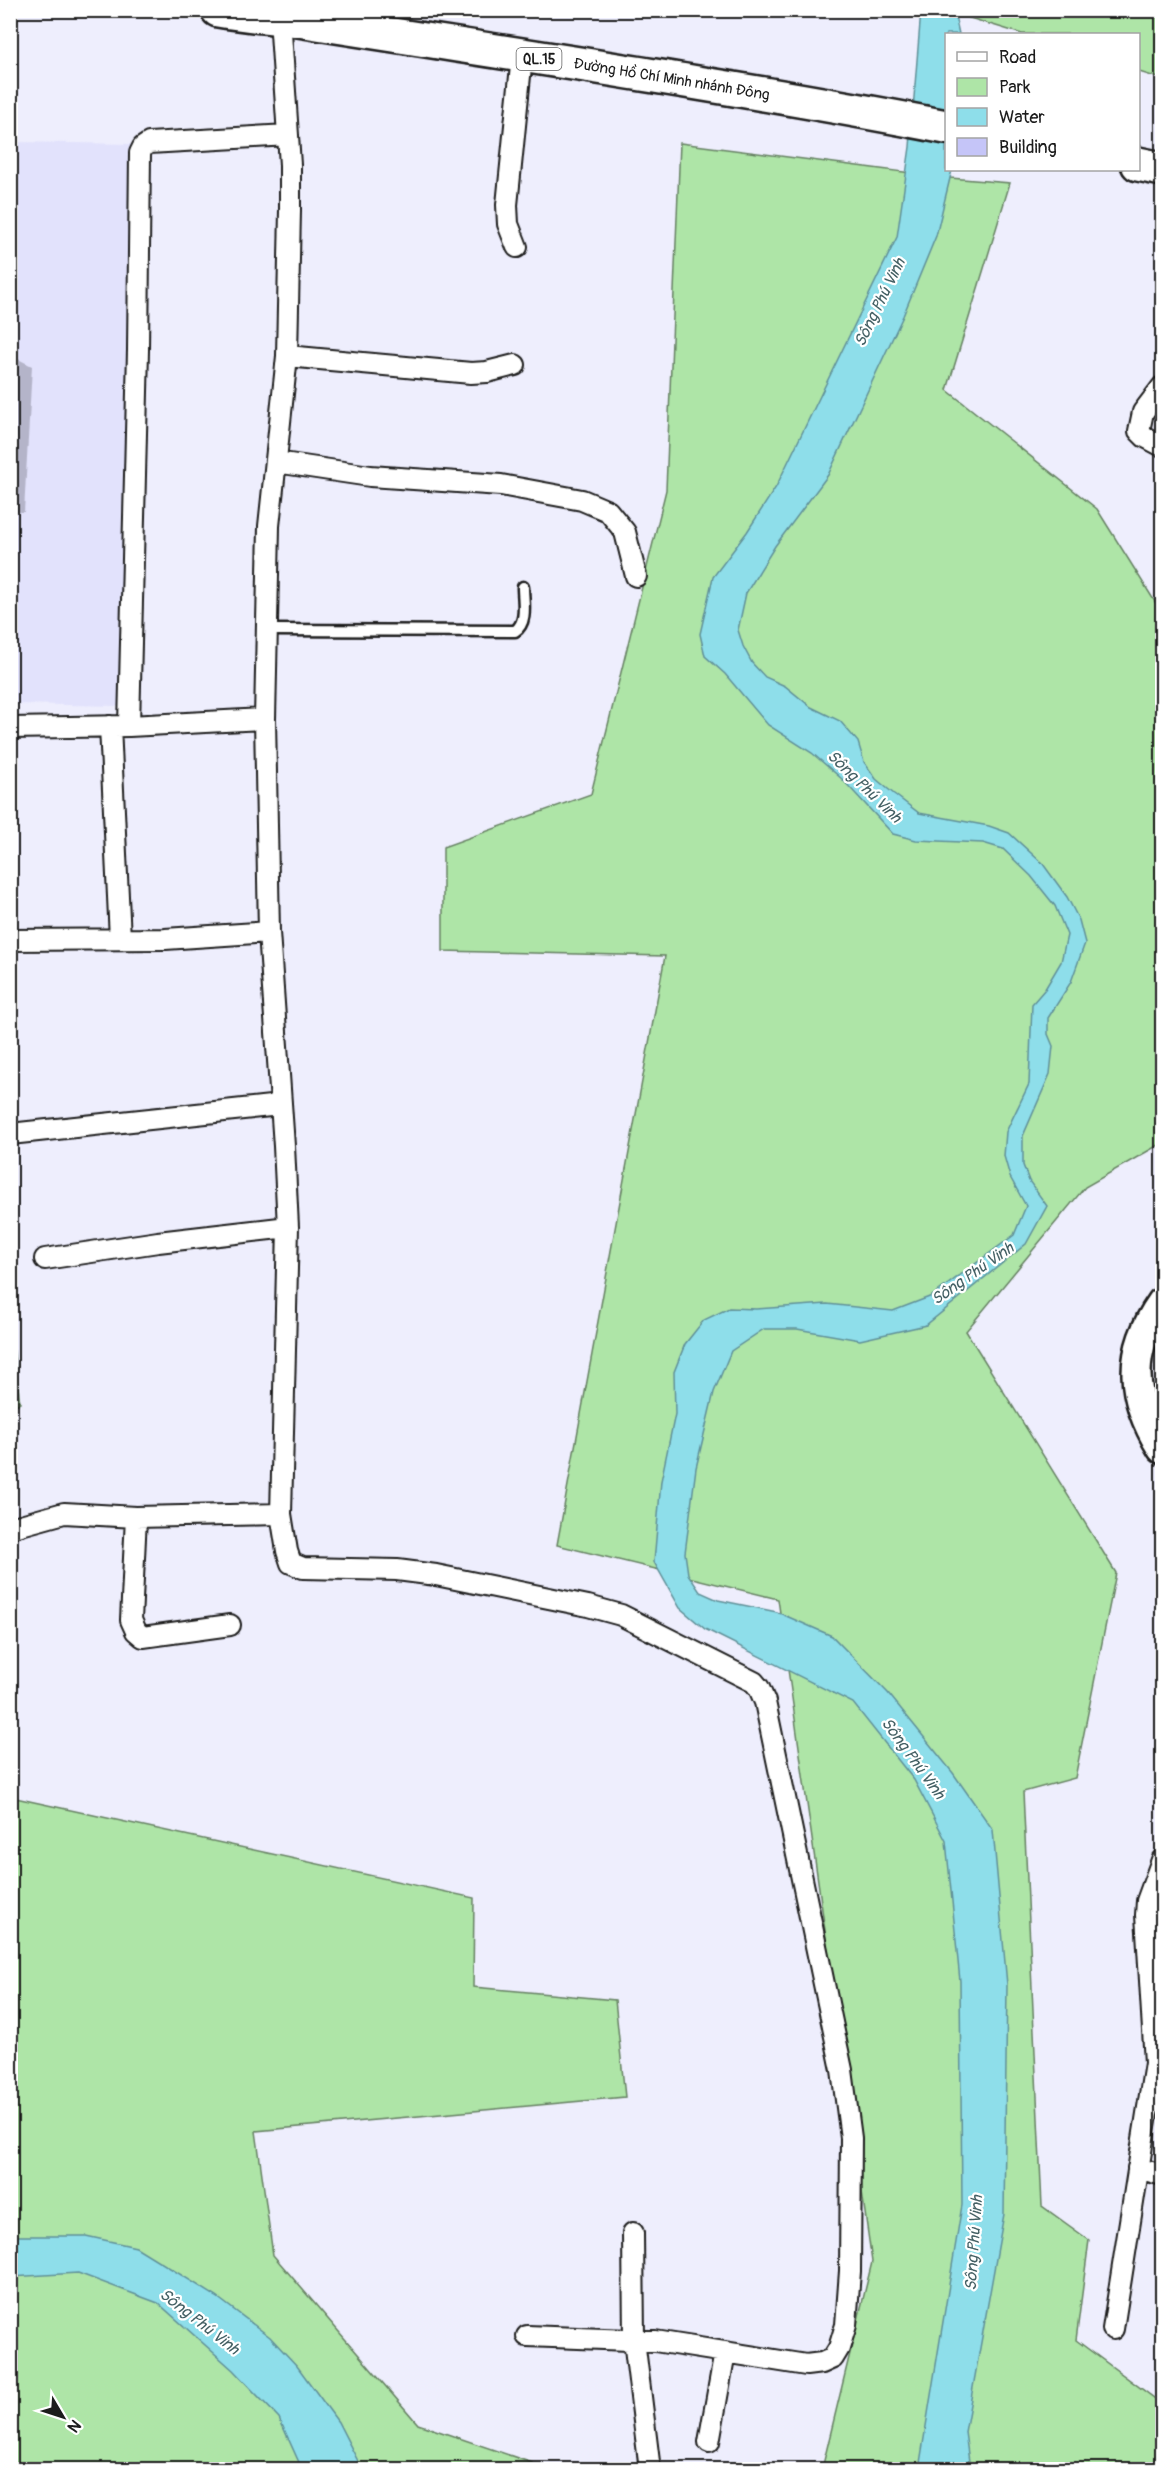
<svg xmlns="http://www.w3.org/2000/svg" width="1173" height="2480" font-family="Pangolin,sans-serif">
  <rect width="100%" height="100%" fill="#eeeefd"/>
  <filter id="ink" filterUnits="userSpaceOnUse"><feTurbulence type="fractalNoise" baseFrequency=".0167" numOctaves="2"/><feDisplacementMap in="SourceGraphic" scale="12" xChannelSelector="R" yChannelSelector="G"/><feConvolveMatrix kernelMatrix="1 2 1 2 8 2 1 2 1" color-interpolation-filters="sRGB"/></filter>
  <g filter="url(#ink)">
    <path fill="#e2e2fc" d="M11 142 134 144 120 706 11 704Z"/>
    <path fill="#aee5a7" stroke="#658062" stroke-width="1.5" d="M947 11H1162V79L1139 72 1138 34H1022Z
      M680 143 950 178 1010 183 947 390 1097 509 1162 613V1143L1085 1187 966 1331 1116 1573 1075 1778 1023 1792 1042 2206 1089 2240 1076 2340 1162 2404V2469H822L872 2262 778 1599 557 1545 665 956 443 951V847L591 794 666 490Z
      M10 1323 20 1403 11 1407H10Z
      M11 1797 474 1898 473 1987 615 2000 625 2097 256 2131 273 2255 418 2424 541 2466 543 2469 11 2470Z"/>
    <path fill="#8edeea" stroke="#609098" stroke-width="1.5" d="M921 11H954L959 34H946V170H952L936 236 903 316 828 475 775 546 746 593 738 630 743 646 752 663 765 677 785 686 811 707 840 721 858 742 864 762 876 779 894 794 919 813 989 826 1009 833 1043 864 1067 897 1079 920 1085 943 1071 982 1048 1018V1034L1053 1046 1050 1074 1023 1136V1165L1029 1181 1047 1206 1026 1244 926 1325 860 1340 797 1329H764L731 1351 714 1392 696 1468 685 1553 688 1574 700 1592 718 1600 777 1612 832 1636 888 1693 953 1773 993 1830 1007 1985 1004 2214 965 2432 970 2469H919L962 2205 960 1981 946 1841 914 1780 853 1703 705 1629 680 1608 654 1562 661 1481 675 1414 674 1372 685 1344 704 1320 729 1308 756 1309 827 1304 893 1311 932 1296 1014 1235 1026 1206 1010 1177 1004 1156 1006 1132 1029 1084 1032 1004 1045 989 1061 962 1067 935 1055 906 1031 876 1003 849 983 843 916 840 893 834 842 779 812 753 768 725 725 674 705 656 700 634 713 577 747 532 776 487 897 237 910 147Z
      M11 2236H86L136 2247 217 2297 270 2337 297 2366 338 2422 362 2469H302L279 2418 233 2370 158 2303 78 2273 11 2277Z"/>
    <path fill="#0003" d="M10 355 32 366 24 512H10Z"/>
    <path fill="#c5c5f8" stroke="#1c1c1c" stroke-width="1.5" d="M10 353 14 354 10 415Z"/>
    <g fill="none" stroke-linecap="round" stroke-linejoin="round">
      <g stroke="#1c1c1c" stroke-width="15">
        <path id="service" d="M266 630 515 631C528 622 523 602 523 587"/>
      </g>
      <g stroke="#1c1c1c" stroke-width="24">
        <path id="minor" d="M280 18 290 165V210L287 356 269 526 265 719 269 932 284 1146 288 1227 281 1514 287 1551 291 1563 303 1568 397 1570 436 1575 588 1606 621 1615 754 1682 759 1688 765 1702 842 2070 851 2138 850 2271 846 2325 839 2348 833 2358 822 2363 806 2365 655 2341 527 2336
          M517 247 508 224 507 205 522 56
          M287 356 471 373 487 372 515 365
          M1162 387 1143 412 1139 431 1145 437 1162 446
          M276 462 370 476 501 485 582 500 608 511 625 532 636 576
          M110 726 120 939
          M129 726 138 350 140 153 143 147 149 143 288 135
          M10 728 129 726 265 719
          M10 940 165 939 269 932
          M10 1134 280 1105
          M45 1259 158 1242 288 1227
          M136 1517 131 1620 136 1631 143 1637 230 1625
          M10 1528 64 1513 136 1517 281 1514
          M1138 2168 1162 2175
          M633 2233 634 2340 650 2470
          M1113 2329 1155 2063 1146 1915 1147 1901 1162 1860
          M709 2442 725 2352"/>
      </g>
      <g stroke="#1c1c1c" stroke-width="33">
        <path id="secondary" d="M1162 1302C1126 1353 1130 1397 1162 1449"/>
      </g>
      <g stroke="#1c1c1c" stroke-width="38">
        <g id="trunk">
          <path id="s1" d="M218 10C247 15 276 17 304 21 518 55 734 86 946 127"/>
          <path d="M1138 164 1162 169"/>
        </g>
      </g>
      <use href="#service" stroke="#fff" stroke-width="10"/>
      <use href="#minor" stroke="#fff" stroke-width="20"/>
      <use href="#secondary" stroke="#fff" stroke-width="28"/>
      <use href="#trunk" stroke="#fff" stroke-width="33"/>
    </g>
  </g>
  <g text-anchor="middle" stroke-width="4.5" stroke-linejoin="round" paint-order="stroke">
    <rect fill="#fff" stroke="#606060" stroke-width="1.5" x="516.5" y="48" width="45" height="22" rx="4.5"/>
    <g font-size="14" font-weight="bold" fill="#1c1c1c">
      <text x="539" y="64">QL.15</text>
    </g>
    <g font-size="15" fill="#1c1c1c" stroke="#fff">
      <text dy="5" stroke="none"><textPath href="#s1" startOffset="459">Đường Hồ Chí Minh nhánh Đông</textPath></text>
    </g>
    <g font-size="16" font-style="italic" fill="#446064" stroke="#fff">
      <text transform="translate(879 302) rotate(-64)" y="6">Sông Phú Vinh</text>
      <text transform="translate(865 786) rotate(44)" y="6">Sông Phú Vinh</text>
      <text transform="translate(972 1273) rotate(-35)" y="6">Sông Phú Vinh</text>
      <text transform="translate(914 1758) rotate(54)" y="6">Sông Phú Vinh</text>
      <text transform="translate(973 2243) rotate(-86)" y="6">Sông Phú Vinh</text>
      <text transform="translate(200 2321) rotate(38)" y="6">Sông Phú Vinh</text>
    </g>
  </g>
  <rect width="1173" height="2480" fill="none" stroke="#fff" stroke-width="36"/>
  <rect x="18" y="18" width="1137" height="2444" fill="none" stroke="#1c1c1c" stroke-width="2" filter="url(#ink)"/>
  <rect x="945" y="33" width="195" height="138" fill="#ffffff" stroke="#a4a4a4" stroke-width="1.5"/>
  <rect x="957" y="52" width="30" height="9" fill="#ffffff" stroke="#a4a4a4" stroke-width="1.5"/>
  <text x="999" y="63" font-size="18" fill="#1c1c1c">Road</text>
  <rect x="957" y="78" width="30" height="18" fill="#aee5a7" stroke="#a4a4a4" stroke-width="1.5"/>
  <text x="999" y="93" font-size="18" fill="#1c1c1c">Park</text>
  <rect x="957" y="108" width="30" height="18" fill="#8edeea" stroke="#a4a4a4" stroke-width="1.5"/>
  <text x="999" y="123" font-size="18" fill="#1c1c1c">Water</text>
  <rect x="957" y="138" width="30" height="18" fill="#c5c5f8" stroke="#a4a4a4" stroke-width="1.5"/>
  <text x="999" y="153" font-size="18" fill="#1c1c1c">Building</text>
  <g transform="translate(63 2417) rotate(129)" stroke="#ffffff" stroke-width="4.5" paint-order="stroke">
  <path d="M0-4.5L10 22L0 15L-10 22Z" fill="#1c1c1c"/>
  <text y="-9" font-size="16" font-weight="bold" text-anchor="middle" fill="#1c1c1c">N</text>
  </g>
</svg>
